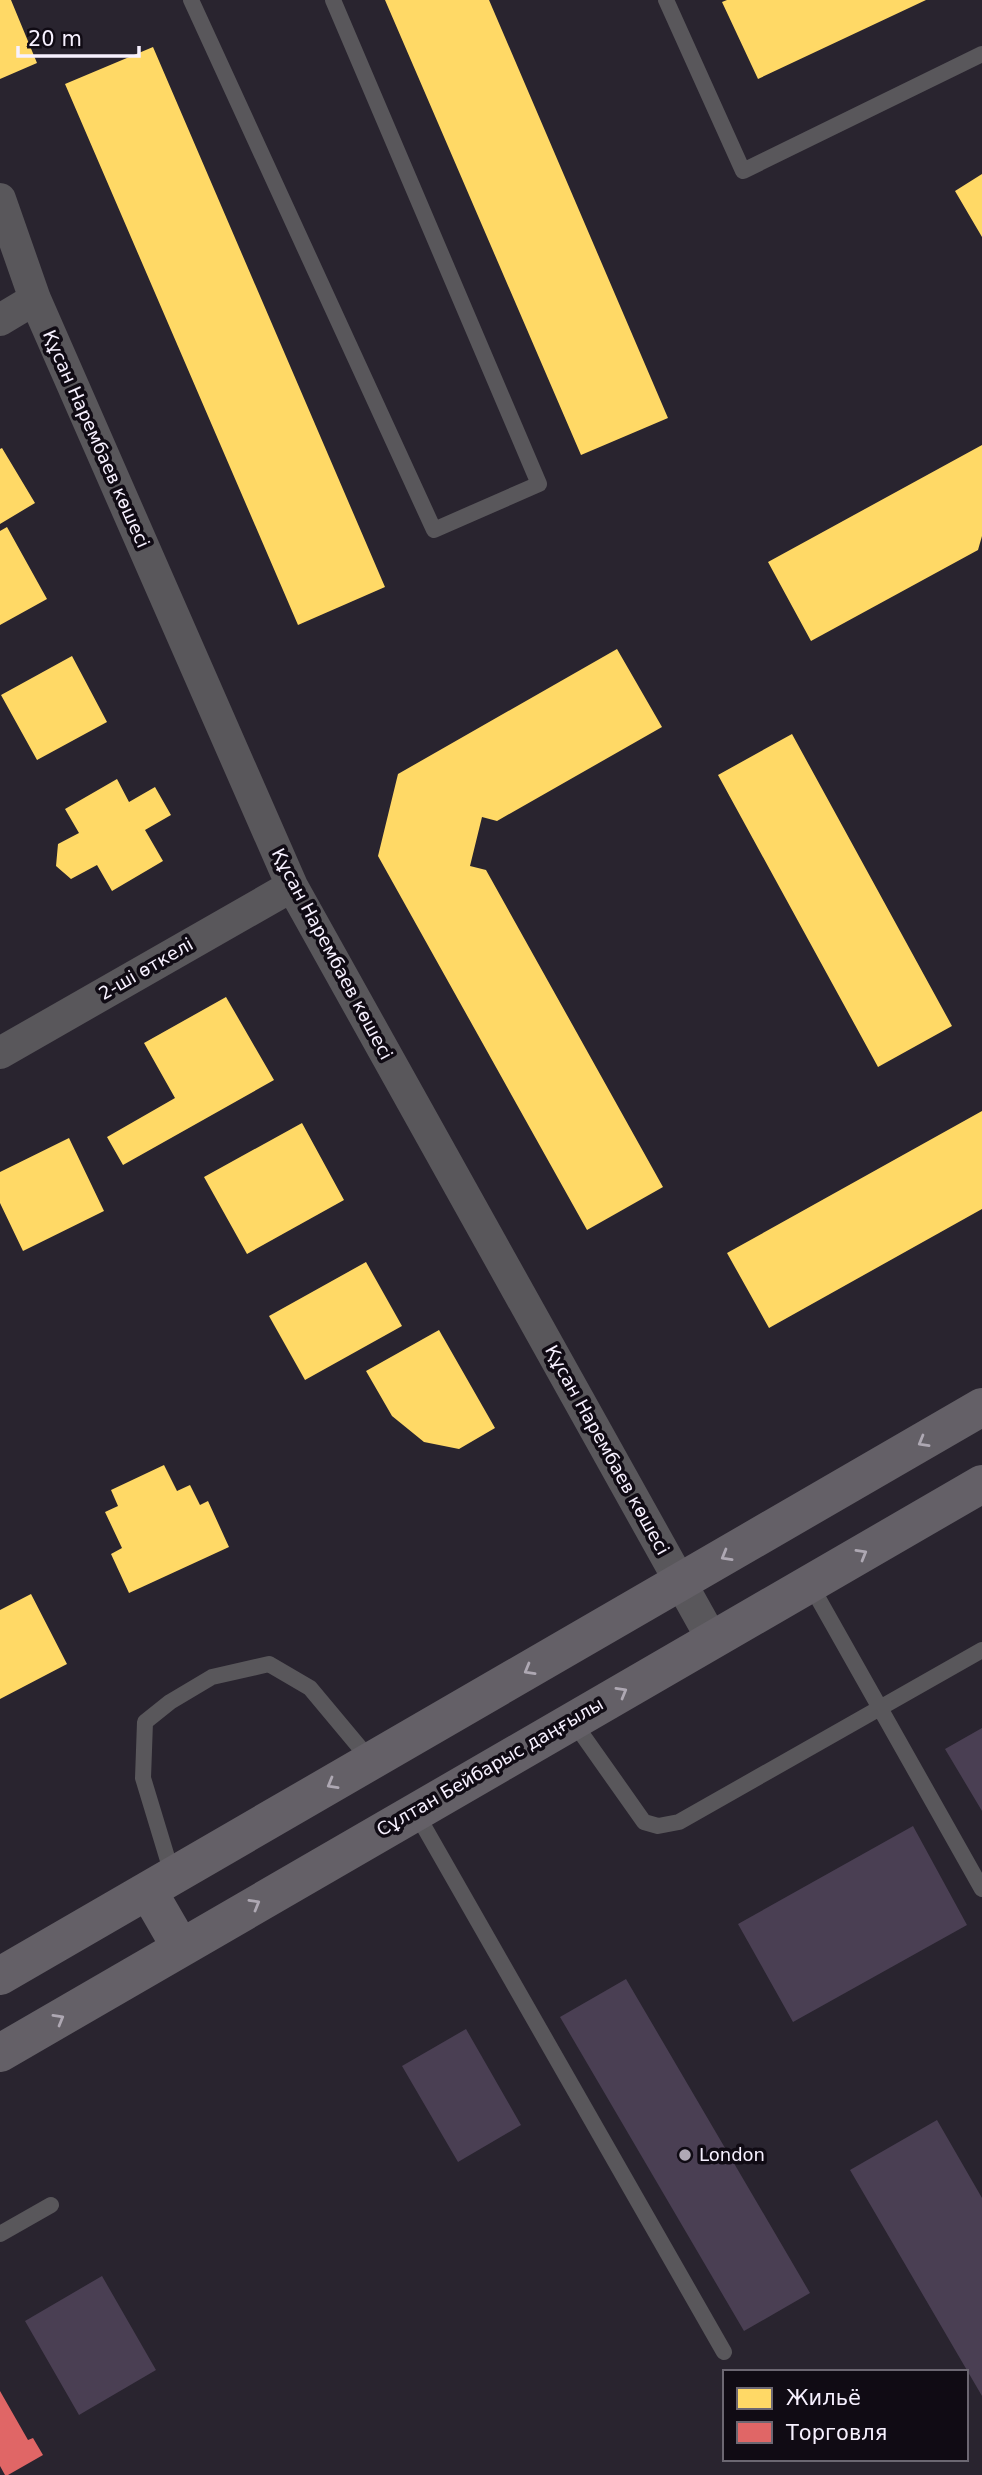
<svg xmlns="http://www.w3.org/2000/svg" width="982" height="2475" font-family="'DejaVu Sans',sans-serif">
  <rect width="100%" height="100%" fill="#29242f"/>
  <path fill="#ffd966" d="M0 0H11L37 63 0 79Z
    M385 0H489L668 418 581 455Z
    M727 0H926L758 79 722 2Z
    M153 47 385 587 298 625 65 84Z
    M982 174V237L955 191Z
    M982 445V536L978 550 811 641 768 562Z
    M2 448 35 503 0 524V449Z
    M7 527 47 599 0 625V531Z
    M617 649 662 727 497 821 482 817 470 866 486 870 663 1187 587 1230 378 856 398 774Z
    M72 656 107 722 37 760 1 695Z
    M792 734 952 1026 878 1067 718 775Z
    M117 779 129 802 155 787 171 815 145 830 163 861 112 891 97 865 71 879 56 866 58 844 79 833 65 809Z
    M226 997 274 1080 123 1165 107 1137 175 1098 144 1043Z
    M982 1111V1209L769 1328 727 1253Z
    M302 1123 344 1200 247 1254 204 1177Z
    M69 1138 104 1211 23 1251 0 1203V1172Z
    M366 1262 402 1326 305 1380 269 1316Z
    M439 1330 495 1428 459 1449 424 1442 392 1416 366 1371Z
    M164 1465 177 1491 190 1485 200 1505 208 1501 229 1547 129 1593 111 1554 122 1548 105 1512 118 1506 111 1490Z
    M31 1594 67 1664 0 1699V1610Z"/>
  <path fill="#e06666" d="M0 2391 28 2440 33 2438 43 2455 8 2475H5L0 2466Z"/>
  <path fill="#4a3f53" d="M982 1728V1811L945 1749Z
    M913 1826 967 1925 793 2022 738 1924Z
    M626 1979 810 2293 744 2331 560 2017Z
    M466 2029 521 2125 458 2162 402 2066Z
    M937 2120 982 2198V2396L850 2170Z
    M102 2276 156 2370 79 2415 25 2321Z"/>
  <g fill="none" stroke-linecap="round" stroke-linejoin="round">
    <path stroke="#59575b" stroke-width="16" d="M191 0 434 530 539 484 333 0
      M666 0 743 171 982 54
      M810 1584 982 1889
      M572 1720 644 1822 658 1826 679 1822 982 1650
      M415 1811 724 2352
      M173 1877 143 1778 145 1722 170 1702 212 1677 269 1664 310 1688 371 1761
      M0 2234 51 2205"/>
    <path stroke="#59575b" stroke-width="32" d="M0 199 35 299 292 886 712 1639
      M0 320 35 299
      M0 1053 292 886"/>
    <path stroke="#646067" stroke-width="38" d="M148 1891 181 1948
      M0 1976 982 1407
      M0 2053 982 1484"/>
  </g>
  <defs><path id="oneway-chevron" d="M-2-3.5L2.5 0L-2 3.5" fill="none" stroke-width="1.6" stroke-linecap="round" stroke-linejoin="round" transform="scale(1.75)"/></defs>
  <g stroke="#aea8b3">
    <use href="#oneway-chevron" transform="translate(923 1442) rotate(150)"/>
    <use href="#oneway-chevron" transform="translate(862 1554) rotate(-30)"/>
    <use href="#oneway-chevron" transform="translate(726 1556) rotate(150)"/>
    <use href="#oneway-chevron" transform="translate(529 1670) rotate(150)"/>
    <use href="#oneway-chevron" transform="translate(622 1692) rotate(-30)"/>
    <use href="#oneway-chevron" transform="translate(332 1784) rotate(150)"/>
    <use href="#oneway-chevron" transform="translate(255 1904) rotate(-30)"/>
    <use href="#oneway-chevron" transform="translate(59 2019) rotate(-30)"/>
  </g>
  <circle fill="#afa9b6" stroke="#100b14" stroke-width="2.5" cx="685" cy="2155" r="7"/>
  <g text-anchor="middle" stroke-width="7" stroke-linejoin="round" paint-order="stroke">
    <g font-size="18" fill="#f7f1ff" stroke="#100b14">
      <text transform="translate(96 439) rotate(66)" y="6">Құсан Нарембаев көшесі</text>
      <text transform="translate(332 954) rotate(62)" y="6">Құсан Нарембаев көшесі</text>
      <text transform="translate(146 969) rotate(-30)" y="6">2-ші өткелі</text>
      <text transform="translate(607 1450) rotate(61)" y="6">Құсан Нарембаев көшесі</text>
      <text transform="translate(490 1767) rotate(-30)" y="6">Сұлтан Бейбарыс даңғылы</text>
    </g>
    <g font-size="18" fill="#f7f1ff" stroke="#100b14" text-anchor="start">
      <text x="699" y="2161">London</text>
    </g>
  </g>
  <rect x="723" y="2370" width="245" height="91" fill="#100b14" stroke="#6c6772" stroke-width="2"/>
  <rect x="737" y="2388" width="35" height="21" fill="#ffd966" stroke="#6c6772" stroke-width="2"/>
  <text x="786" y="2405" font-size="21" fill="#f7f1ff">Жильё</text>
  <rect x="737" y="2422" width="35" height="21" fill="#e06666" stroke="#6c6772" stroke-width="2"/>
  <text x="786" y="2440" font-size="21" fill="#f7f1ff">Торговля</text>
  <path d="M18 46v10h121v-10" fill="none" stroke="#f7f1ff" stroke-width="3.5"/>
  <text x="28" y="46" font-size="21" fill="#f7f1ff" stroke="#100b14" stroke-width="5" paint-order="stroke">20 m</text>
</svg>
